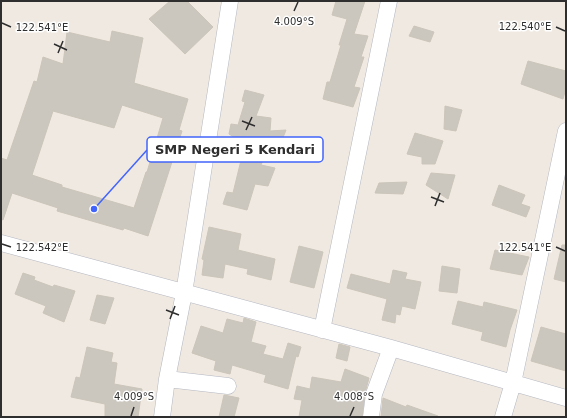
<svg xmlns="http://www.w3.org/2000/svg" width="567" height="418" font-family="'DejaVu Sans',sans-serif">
  <rect width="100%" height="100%" fill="#efe9e1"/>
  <path fill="#cbc7bf" stroke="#cbc5ba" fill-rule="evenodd" d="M170 1H187L213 27 185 54 149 19Z
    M336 1H365L354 34 368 36 361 57H364L354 87 360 88 353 107 323 99 327 82H330L341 45H339L347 19 332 15Z
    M414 26 434 32 430 42 409 36Z
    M112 31 143 38 134 83 188 99 179 130 182 131 148 236 124 228 123 230 57 211 58 208 12 193 3 220 1 219V158L7 160 34 81 37 82 43 57 63 64 67 32 110 42ZM122 105 163 118 147 172H146L134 208 62 187V185L32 175 53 111 114 128Z
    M528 61 566 71V88L563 99 521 84Z
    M245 90 264 95 256 116 271 118 270 131 286 130 280 145H269L261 165 275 168 268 186 255 184 247 210 223 204 227 192 233 193 243 152 234 150 237 139 229 134 231 124 238 125 245 102 242 101Z
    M445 106 462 110 456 131 444 129Z
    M415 133 443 141 435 164H422V157L407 154Z
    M431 173 455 175 448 199 426 185Z
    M407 182 403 194 375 193 379 183Z
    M499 185 525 195 521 204 530 207 526 217 492 205Z
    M209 227 241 234 238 250 275 259 271 280 247 274 248 269 225 264 223 278 202 275 204 260 202 259Z
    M562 245H566V282L554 279Z
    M299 246 323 252 314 288 290 282Z
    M495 250 529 257 522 275 490 269Z
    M442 266 460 269 457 293 439 291Z
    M393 270 407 273 405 279 421 282 415 309 402 306 400 315 396 314 395 323 382 320 387 299 347 288 351 274 390 284Z
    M23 273 35 277 34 280 53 287 54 285 75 291 64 322 43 313 46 306 15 294Z
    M97 295 114 298 105 324 90 320Z
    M458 301 483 307 484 302 517 310 510 330 506 347 481 340 483 332 452 324Z
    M244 318 256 322 251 342 266 346 263 354 283 359 288 343 301 347 298 357 296 356 288 389 264 382 266 375 232 365 230 374 214 370 216 361 192 353 201 326 223 333 227 319 243 323Z
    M541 327 566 334V371L531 361Z
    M339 344 350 347 347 361 336 358Z
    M87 347 113 353 111 362 117 363 114 384 142 389 138 417H105V404L71 397 76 377 80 378Z
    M345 369 369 378 365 393 362 417H299L302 400 294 399 297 386 310 389 312 377 341 382Z
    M224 395 239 398 234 417H219Z
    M383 398 406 407 407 405 438 416V417H381Z"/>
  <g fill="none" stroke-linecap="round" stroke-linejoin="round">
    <g stroke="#b4b7c1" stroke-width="17">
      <path id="minor" d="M1 243 391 348 566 398
        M322 330 389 1
        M167 379 228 386
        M162 417 167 379 184 293 230 1
        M371 417 374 394 391 348
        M503 417 513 383 566 131"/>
    </g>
    <use href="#minor" stroke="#fff" stroke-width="16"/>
  </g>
  <path fill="none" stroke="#2e2e2e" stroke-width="1.5" d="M294 11 298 2M2 23 11 27M556 27 565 31M54 44 67 50M58 53 63 41M242 121 255 126M246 130 252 117M431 197 444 202M435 206 440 193M2 244 11 247M556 247 565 251M166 310 179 315M170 319 175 306M131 416 134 407M350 416 354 407"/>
  <g font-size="10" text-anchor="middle" fill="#2e2e2e" stroke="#fff" stroke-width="3" stroke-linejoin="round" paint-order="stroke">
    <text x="294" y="25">4.009°S</text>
    <text x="525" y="30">122.540°E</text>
    <text x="42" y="31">122.541°E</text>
    <text x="525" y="251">122.541°E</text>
    <text x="42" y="251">122.542°E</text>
    <text x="134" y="400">4.009°S</text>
    <text x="354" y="400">4.008°S</text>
  </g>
  <path fill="none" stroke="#4264fb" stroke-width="1.5" d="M94 209L147 150"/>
  <circle fill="#4264fb" stroke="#fff" stroke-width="1.5" cx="94" cy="209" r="4"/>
  <rect fill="#fff" stroke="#4264fb" stroke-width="1.5" x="147" y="137" width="176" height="25" rx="4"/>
  <g font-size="13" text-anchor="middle" font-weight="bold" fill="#2e2e2e">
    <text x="235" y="154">SMP Negeri 5 Kendari</text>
  </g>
  <rect width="567" height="418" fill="none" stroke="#2e2e2e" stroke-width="4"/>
</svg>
